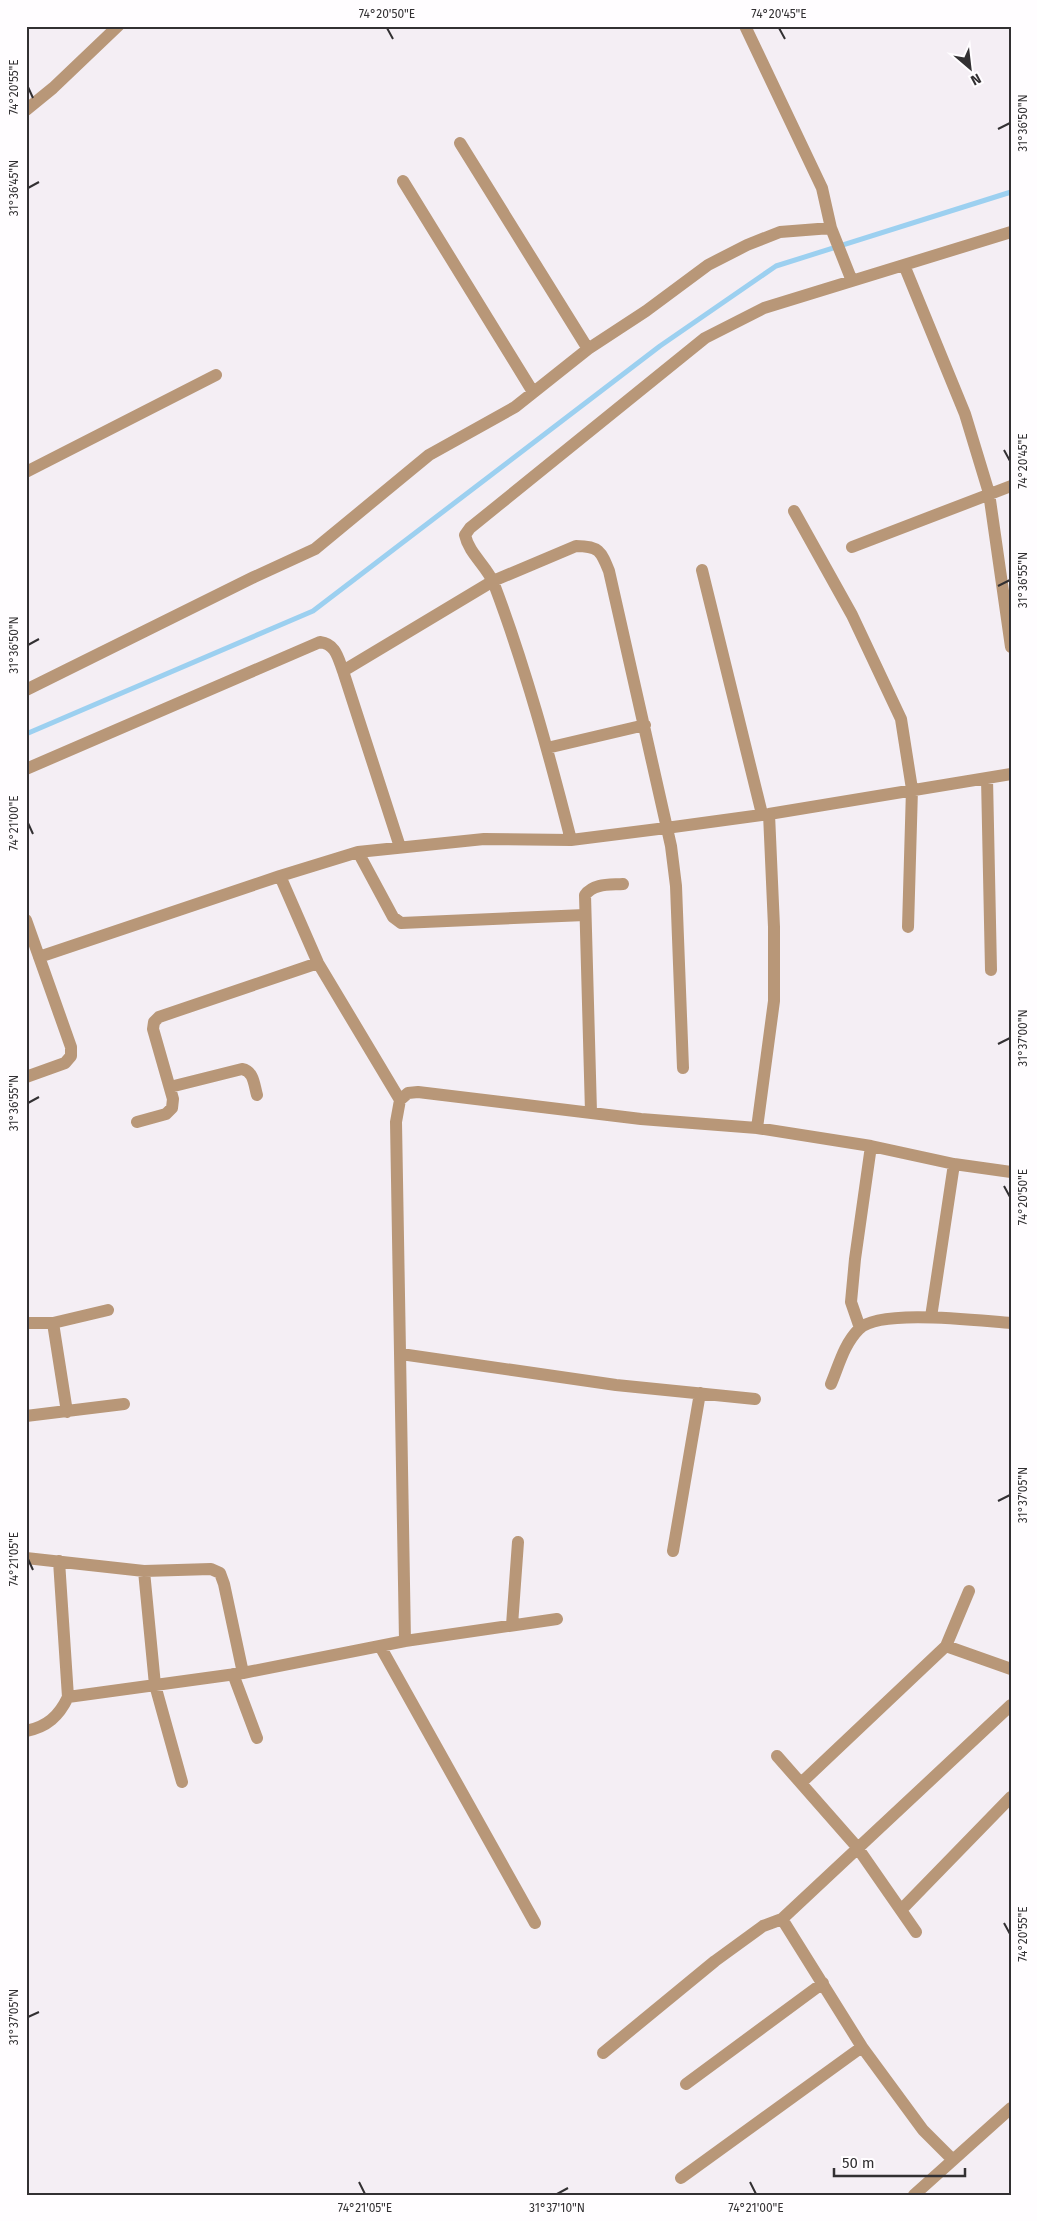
<svg xmlns="http://www.w3.org/2000/svg" width="1037" height="2221" font-family="'Fira Sans',sans-serif">
  <rect width="100%" height="100%" fill="#f4eef4"/>
  <g fill="none" stroke-linecap="round" stroke-linejoin="round">
    <path stroke="#9cd0f0" stroke-width="5" d="M26 734 313 611 660 346 776 266 1011 192"/>
    <path stroke="#b89778" stroke-width="12" d="M745 26 822 188 831 228 852 281
      M26 110 53 88 118 26
      M460 143 588 349
      M403 181 533 392
      M904 265 965 414 989 493 1011 647
      M26 472 216 375
      M794 511 852 615 901 719 912 789 908 927
      M852 547 1011 486
      M702 570 762 814
      M343 671 493 581 576 546C599 546 601 551 609 571L671 846 676 886 683 1068
      M26 690 254 577 315 549 429 455 515 407 588 349 646 311 708 265 747 245 780 232 831 228
      M547 748 645 725
      M26 769 320 642C336 644 338 658 343 671L400 847
      M987 778 991 970
      M571 840C549 754 525 666 494 584 487 566 469 554 465 535L470 528 705 338 764 308 1011 232
      M358 852 393 917 401 923 585 915
      M280 876 318 963 400 1100
      M26 920 71 1047V1056L65 1063 26 1077
      M39 957 280 876 358 852 484 839 571 840 666 828 769 814 1011 774
      M170 1087 242 1069C254 1071 254 1085 257 1095
      M591 1112 585 895C594 883 610 885 623 884
      M137 1122 166 1114 172 1108 173 1099 153 1029 154 1022 159 1017 318 963
      M757 1128 774 1001V927L769 814
      M931 1317 954 1164
      M26 1323H53L108 1310
      M53 1323 67 1412
      M860 1328 851 1302 855 1259 871 1146
      M401 1354 616 1385 755 1399
      M831 1384C839 1365 844 1344 859 1329 879 1308 981 1321 1011 1323
      M26 1416 124 1404
      M673 1551 700 1393
      M26 1558 144 1571 211 1569 220 1573 224 1584 243 1673
      M144 1571 155 1685 182 1782
      M512 1625 518 1542
      M405 1641 396 1122 400 1100 408 1093 418 1092 641 1119 757 1128 871 1146 954 1164 1011 1172
      M380 1646 535 1923
      M946 1646 1011 1669
      M233 1674 257 1738
      M68 1697 243 1673 405 1641 557 1619
      M26 1731C47 1727 59 1716 68 1697L59 1561
      M777 1756 857 1847 916 1932
      M801 1783 946 1646 969 1591
      M901 1910 1011 1797
      M782 1919 862 2047 923 2130 952 2159
      M603 2053 715 1961 763 1926 782 1919 1011 1705
      M686 2084 823 1983
      M681 2178 862 2047
      M914 2195 1011 2108"/>
  </g>
  <path fill="none" stroke="#323032" stroke-width="2" d="M387 28 393 39M779 28 785 39M28 87 33 98M998 129 1010 123M28 188 39 182M1004 450 1010 461M998 586 1010 580M28 645 39 639M28 823 33 834M998 1044 1010 1038M28 1103 39 1097M1004 1186 1010 1197M998 1501 1010 1495M28 1559 33 1570M1004 1923 1010 1934M28 2017 39 2012M359 2182 365 2194M750 2182 756 2194M557 2194 568 2188"/>
  <rect width="1037" height="2221" fill="none" stroke="#fffdff" stroke-width="55"/>
  <g transform="translate(970 68) rotate(152)" stroke="#fffdff" stroke-width="4" paint-order="stroke">
  <path d="M0-4L9 19L0 12L-9 19Z" fill="#323032"/>
  <text y="-8" font-size="14" font-weight="bold" text-anchor="middle" fill="#323032">N</text>
  </g>
  <path d="M834 2168v8h131v-8" fill="none" stroke="#323032" stroke-width="2.5"/>
  <text x="842" y="2168" font-size="15" fill="#323032" stroke="#fffdff" stroke-width="4" paint-order="stroke">50 m</text>
  <rect x="28" y="28" width="982" height="2166" fill="none" stroke="#323032" stroke-width="2"/>
  <g font-size="12" text-anchor="middle" fill="#323032">
    <text x="387" y="18">74°20'50"E</text>
    <text x="779" y="18">74°20'45"E</text>
    <text transform="translate(14 87) rotate(-90)" y="4">74°20'55"E</text>
    <text transform="translate(1023 123) rotate(-90)" y="4">31°36'50"N</text>
    <text transform="translate(14 188) rotate(-90)" y="4">31°36'45"N</text>
    <text transform="translate(1023 461) rotate(-90)" y="4">74°20'45"E</text>
    <text transform="translate(1023 580) rotate(-90)" y="4">31°36'55"N</text>
    <text transform="translate(14 645) rotate(-90)" y="4">31°36'50"N</text>
    <text transform="translate(14 823) rotate(-90)" y="4">74°21'00"E</text>
    <text transform="translate(1023 1038) rotate(-90)" y="4">31°37'00"N</text>
    <text transform="translate(14 1103) rotate(-90)" y="4">31°36'55"N</text>
    <text transform="translate(1023 1197) rotate(-90)" y="4">74°20'50"E</text>
    <text transform="translate(1023 1495) rotate(-90)" y="4">31°37'05"N</text>
    <text transform="translate(14 1559) rotate(-90)" y="4">74°21'05"E</text>
    <text transform="translate(1023 1934) rotate(-90)" y="4">74°20'55"E</text>
    <text transform="translate(14 2017) rotate(-90)" y="4">31°37'05"N</text>
    <text x="365" y="2212">74°21'05"E</text>
    <text x="557" y="2212">31°37'10"N</text>
    <text x="756" y="2212">74°21'00"E</text>
  </g>
</svg>
